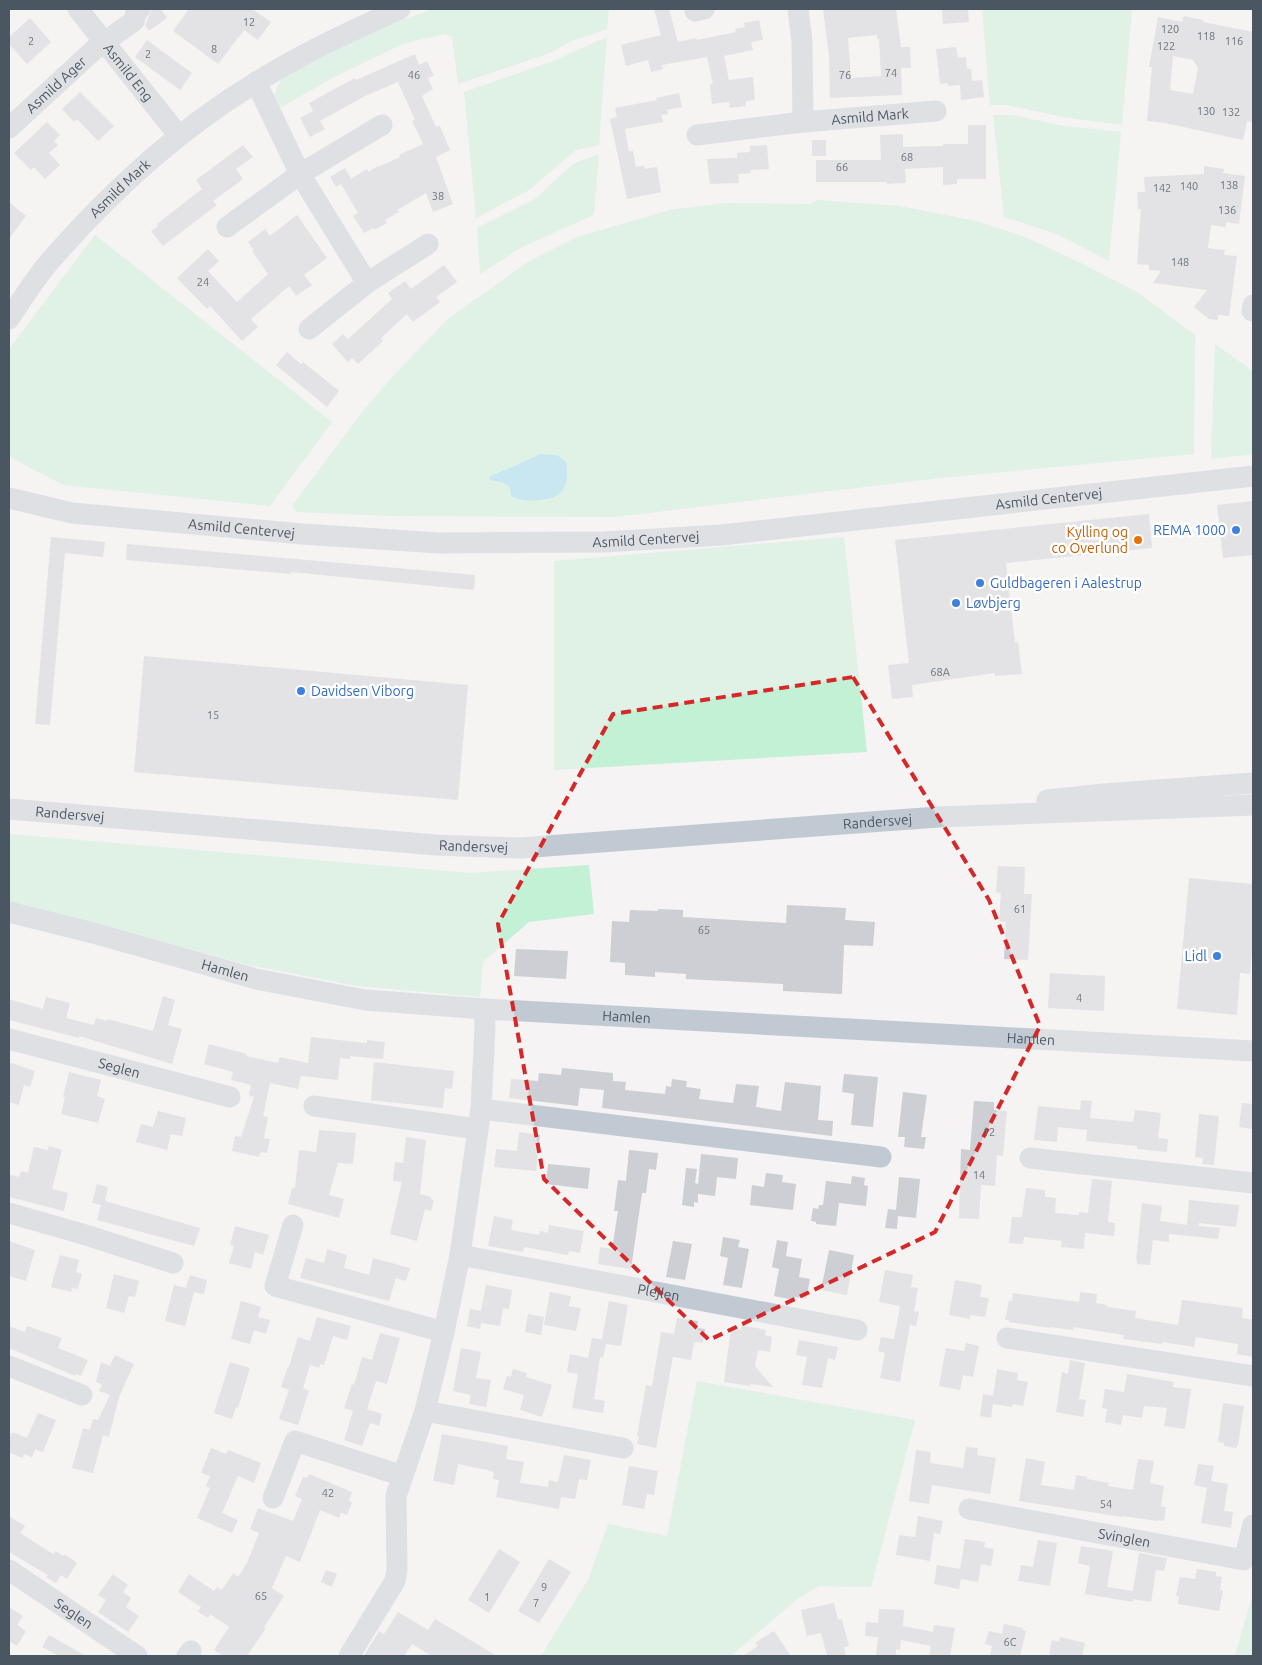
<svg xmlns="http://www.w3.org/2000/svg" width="1262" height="1665" font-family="Ubuntu,sans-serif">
  <rect width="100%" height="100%" fill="#f5f3f3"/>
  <path fill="#c3f1d5" d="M433 9H609L607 29 572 41 550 53 458 84 452 37 445 34 405 43 334 77 280 108 274 96 281 78 379 28Z
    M982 9H1132L1122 125 1063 117 1006 105H990Z
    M607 37 599 145 576 150 529 190 476 218 464 92 553 61Z
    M993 115H1012L1064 126 1121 132 1109 261 1057 234 1004 217Z
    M599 154 594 215 522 247 480 274 477 228 535 199 573 164Z
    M817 200 899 206 976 221 1025 237 1081 263 1137 292 1195 335 1194 454 940 478 615 517 389 516 297 512 292 506 363 411 392 377 448 319 531 260 577 237 670 210 725 203 810 204Z
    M95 235 332 422 270 506 63 485 10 457 9 349Z
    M1215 344 1253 371V454L1211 459Z
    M844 537 867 752 554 770V561Z
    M9 834 469 873 589 865 594 914 529 922 483 962 480 997 357 986 249 965 9 901Z
    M697 1381 915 1420 871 1587 819 1586 796 1600 731 1656H541L589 1578 608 1524 667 1536Z
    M1253 1593V1656H1235Z"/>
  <path fill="#90daee" d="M540 454 557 455 566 462C570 486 564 498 539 500 528 501 521 501 511 496L510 487 502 482 489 480 490 476 515 466Z"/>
  <path fill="#cdcfd5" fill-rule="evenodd" d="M152 9H161L167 18 149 31 145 25Z
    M189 9H252L271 22 258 40 244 30 218 64 173 31Z
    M654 9H669L678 42 696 38 697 40 736 32 735 29 745 27 744 23 759 20 763 40 751 42 753 50 724 56 729 80 753 77 755 100 746 101V106L730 108 729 102 712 104 710 84H713L707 57 662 65 663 69 651 72 648 60 626 66 621 45 661 35Z
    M823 9H896L901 47H910L911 68H901L902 95 830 98 829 56ZM877 35V39H879L881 76 851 78 848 38Z
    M942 9H968L969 22 943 24Z
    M1184 16 1203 20V22L1253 32V122L1247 121 1243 140 1165 123 1147 121 1152 67H1149L1158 17 1182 22ZM1173 56 1193 60 1198 68 1193 94 1170 90Z
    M30 18 51 42 27 64 9 44V37Z
    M147 40 192 73 180 90 135 57Z
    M956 47 958 58 966 57 967 69H971L972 81 982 80 984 97 961 100 960 85 948 86V83L940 84 936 49Z
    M415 54 419 65 427 61 434 76 428 78 433 89 422 96 436 127 440 126 450 150 436 157 453 204 433 212 426 193 397 210 399 212 385 220 387 223 374 230 373 228 364 233 353 216 358 213 341 184 336 187 330 177 345 168 351 179 367 169 368 172 378 166V167L400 157 399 155 423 144 412 121 415 120 398 82 365 96 320 121 325 129 310 137 300 118 313 111 309 103 355 78 356 80Z
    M80 92 114 126 98 141 77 119 74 122 62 109Z
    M679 93 682 107 667 110 668 114 661 115 663 122 625 129 629 151H633L636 167 644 166 645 169 657 167 661 192 627 199 610 119 617 117 615 108 657 100 656 98Z
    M47 122 60 135 54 141 58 145 49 153 60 165 45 179 34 167 31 170 14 153Z
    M968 125H986V179H957V184L943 185V167L905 169 906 183 887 184V182H816V160H881L880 135 903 134V147L943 146V144H968Z
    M812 140H826V156H812Z
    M243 145 253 157 236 169 243 179 213 201 217 205 163 246 151 231 158 226 157 224 202 189 196 180Z
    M767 145 769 169 750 170 751 173 738 174 739 183 710 184 707 159 737 158V153L750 152V146Z
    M1204 166 1224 169 1223 173 1245 176 1239 224 1226 222V227L1211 225 1208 248 1225 250 1224 255 1237 256 1229 316 1218 315V320L1209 319 1194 307 1207 290 1153 283 1161 271 1149 270V265L1137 264 1141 209H1138L1137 192H1145L1144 177 1204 174Z
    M9 202 26 216 9 239Z
    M297 215 327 258 304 275 312 285 296 296 289 286 251 319 258 327 242 341 210 306 207 309 177 278 208 249 219 261 208 271 237 302 268 274 252 251 254 250 248 242 265 229 270 236Z
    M444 265 457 282 436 297 440 302 413 322 407 314 381 338 383 341 358 364 352 358 348 362 332 344 343 334 348 339 392 299 388 293 405 281 411 289Z
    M287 352 301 364 303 362 339 391 327 407 276 365Z
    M1253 501V555L1223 558 1217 505Z
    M1149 514 1152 548 1006 563 1015 643 1018 642 1022 674 995 676V673L912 685 913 697 892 699 888 665 909 663 895 540Z
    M51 537 105 542 103 557 65 553 50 725 35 724Z
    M127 544 475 575 474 590 291 572V574L126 560Z
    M144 656 468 685 458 800 134 772Z
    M998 866 1025 867 1024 894H1032L1028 960 1004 959 1006 922 999 921 1001 893 996 892Z
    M1189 878 1253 884V939L1250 974 1240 973 1237 1015 1177 1009Z
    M787 905 846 908 845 920 875 922 873 946 844 945 842 994 783 991V984L686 979V974L655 972V977L625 975V963L610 962 612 921 629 922 630 910 658 911V909L683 910V917L786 923Z
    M516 949 568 951 566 979 514 976Z
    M1050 973 1105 976 1104 1011 1048 1008Z
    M163 996 175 1000 168 1025 182 1029 172 1064 79 1036V1038L9 1020V999L43 1009 46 997 70 1003 66 1018 94 1025 96 1018 107 1021V1019L153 1031Z
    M311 1037 367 1043V1040L385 1042 383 1059 350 1056V1059L340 1058 338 1080 301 1076 298 1089 270 1083 263 1116 268 1117 264 1138 270 1139 267 1153 261 1152 259 1157 232 1151 235 1136 241 1137 254 1097 249 1095 251 1085 231 1080 233 1072 204 1064 209 1044 247 1054 246 1056 278 1063 280 1057 308 1063Z
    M9 1062 35 1071 30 1087 24 1085 19 1105 9 1102Z
    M374 1062 454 1071 452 1089 445 1088 443 1108 371 1100Z
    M562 1068 613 1073V1081L626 1082 625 1090 665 1094 666 1086 671 1087 672 1079 687 1081 686 1087 701 1089 699 1099 733 1103 736 1084 759 1086 756 1107 781 1111 785 1082 821 1086 818 1120 833 1121 832 1136 602 1108 604 1090 580 1088 578 1106 509 1098 511 1079 538 1081 539 1073 561 1075Z
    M69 1072 101 1080 97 1096 105 1099 98 1123 61 1114 65 1097H63Z
    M844 1074 878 1077 873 1127 851 1125 854 1094 842 1092Z
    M903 1092 927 1095 921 1137H926L924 1149 904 1147 905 1137H898Z
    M1081 1100 1092 1101 1090 1118 1133 1122 1135 1110 1161 1113 1158 1138 1168 1139 1167 1152 1137 1149V1146L1086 1141 1087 1130 1058 1127 1057 1142 1034 1140 1038 1106 1080 1110Z
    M974 1101 994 1102V1110L1007 1111 1003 1156 997 1155 995 1186 981 1185 979 1219 959 1218 961 1149 970 1150Z
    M1242 1103 1253 1104V1129L1239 1127Z
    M158 1111 186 1118 182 1136 171 1134 167 1150 136 1142 141 1124 153 1127Z
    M1199 1114 1219 1116 1214 1165 1202 1164 1203 1158 1195 1157Z
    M319 1130 356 1133 353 1164 338 1163 329 1195 344 1199 339 1218 288 1204 292 1188H295L299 1150 316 1152Z
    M519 1132 540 1135 536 1171 494 1167 496 1149 517 1151Z
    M406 1137 426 1140 420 1194 431 1197V1199L434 1200 431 1211 425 1209 417 1241 390 1234 402 1182 393 1181 395 1162 403 1163Z
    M49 1146 62 1150 52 1189 68 1193 64 1211 9 1197V1174L19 1177 21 1171 28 1173 34 1147 48 1150Z
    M629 1150 658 1153 656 1170 649 1169 646 1193H642L631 1269 598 1264 600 1247 612 1249 618 1211H614L618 1180 626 1181Z
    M701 1154 738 1158 736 1179 717 1177 715 1196 698 1194V1203L694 1202V1207L682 1205 686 1168 697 1169 695 1183 698 1184Z
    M548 1164 590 1168 588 1189 546 1184Z
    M766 1173 783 1175 782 1182 796 1184 793 1210 750 1205 752 1185 764 1187Z
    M852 1176 865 1178 864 1185 868 1186 866 1206 839 1203 836 1226 816 1224V1222L811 1221 813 1208 818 1209 819 1205H823L826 1181 851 1184Z
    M899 1177 920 1179 916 1218 898 1216 897 1229 885 1228 888 1209 896 1210Z
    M1092 1179 1112 1181 1108 1222 1115 1223 1114 1236 1085 1233 1084 1249 1061 1247 1062 1241 1024 1237 1023 1244 1009 1243 1012 1217H1022L1026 1188 1045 1190V1197L1056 1198 1055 1213 1079 1215V1212L1088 1213Z
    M97 1184 108 1187 105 1201 200 1228 194 1246 97 1220 101 1205 92 1203Z
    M1189 1200 1239 1205 1236 1227 1199 1223V1226L1220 1228 1218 1239 1169 1234V1242L1153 1240 1150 1265 1137 1264V1260H1136L1142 1203 1162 1206 1160 1221 1187 1225Z
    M494 1216 513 1220 511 1230 539 1235 540 1231 548 1233 549 1225 584 1231 580 1253 569 1251 568 1255 524 1247 523 1252 488 1246Z
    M235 1226 269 1235 263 1255 255 1252 251 1269 229 1263 234 1246 230 1245Z
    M723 1237 740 1240 738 1247 749 1249 742 1288 723 1285 728 1258 720 1256Z
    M777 1240 788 1242 786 1256 802 1259 799 1277 810 1279 806 1299 795 1297 794 1300 774 1296 779 1269 772 1267Z
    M9 1241 35 1250 26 1281 9 1276Z
    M673 1241 692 1244 685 1280 666 1277Z
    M327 1249 347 1255 344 1268 369 1275 373 1258 410 1268 406 1281 396 1278 389 1301 300 1278 306 1258 324 1263Z
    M829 1250 854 1255 847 1295 821 1290Z
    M60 1255 79 1260 76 1272 82 1274 78 1289 72 1288 71 1292 51 1287Z
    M885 1270 913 1275 911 1287 918 1288 914 1311 919 1312 916 1326 910 1325 900 1382 880 1378 885 1353 878 1351 881 1337 894 1339 900 1306 879 1302Z
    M114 1274 139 1281 135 1297 129 1296 124 1313 106 1308Z
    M190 1275 207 1280 204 1294 194 1292 185 1326 165 1321 174 1285 186 1288Z
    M955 1280 982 1285 980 1297 989 1298 985 1317 970 1315V1319L949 1315Z
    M486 1285 512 1290 509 1309 503 1308 500 1326 481 1323 480 1329 467 1326 470 1309 481 1311Z
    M550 1292 571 1296 569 1306 581 1308 576 1331 544 1325Z
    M1080 1292 1097 1294 1096 1303 1107 1305V1307L1136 1311 1135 1318 1178 1325 1182 1300 1243 1308 1242 1318 1253 1320V1357L1237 1354 1238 1344 1196 1337 1194 1347 1162 1342V1344L1123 1339 1124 1335 1073 1327V1330L1050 1327V1328L1009 1322V1320H1005L1009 1301H1012L1013 1293 1079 1302Z
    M241 1301 261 1307 258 1317 270 1320 266 1334 254 1330 250 1344 231 1339Z
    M609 1301 628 1305 621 1346 606 1344 603 1358 600 1357 594 1399 605 1401 603 1413 572 1408 578 1374 567 1372 570 1354 588 1358 592 1338 602 1339Z
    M528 1314 544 1317 541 1335 525 1332Z
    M317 1317 351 1326 347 1340 333 1336 324 1365 320 1364 319 1368 310 1365 303 1388 309 1391 298 1425 279 1419 289 1390 281 1387 288 1367H289L298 1337 310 1341Z
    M677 1318 698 1321 697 1328 705 1329 703 1343 694 1342 691 1360 673 1357 656 1448 637 1444 639 1437 637 1436 646 1385 652 1386 661 1332 674 1334Z
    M742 1325 766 1330 765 1335 772 1337 770 1352 758 1350 755 1366 773 1387 751 1384 750 1386 724 1382 731 1328 741 1330Z
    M9 1326 25 1332 27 1326 62 1338 58 1348 88 1360 81 1376 76 1374 75 1376 9 1348Z
    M380 1333 400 1338 387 1384 376 1381 367 1409 382 1414 379 1426 370 1423 362 1446 344 1440 353 1411 344 1408 352 1384 354 1385 362 1357 372 1360Z
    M799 1340 838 1347 835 1360 828 1358 822 1388 802 1385 807 1357 796 1355Z
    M966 1343 979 1346 973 1377 963 1375 960 1390 939 1386 946 1348 964 1351Z
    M461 1348 481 1352 476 1378 491 1380 486 1407 469 1404 471 1395 453 1391Z
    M115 1355 134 1364 119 1397 109 1437 103 1435 93 1473 72 1468 83 1428 90 1430 93 1419 98 1420 110 1395 99 1391 102 1385 96 1382 101 1362 110 1366Z
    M1070 1360 1085 1363 1079 1399 1086 1400 1083 1417 1056 1412 1062 1372 1068 1374Z
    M230 1362 250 1368 238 1408 236 1407 232 1419 214 1413Z
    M513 1369 527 1373 526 1377 552 1385 542 1417 520 1410 524 1395 503 1389 507 1376 511 1377Z
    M997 1369 1018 1373 1017 1380 1028 1382 1023 1406 1013 1404 1012 1407 993 1404 991 1418 980 1416 983 1394 993 1396Z
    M1127 1374 1174 1382 1173 1387 1191 1389 1185 1429 1164 1426 1167 1408 1144 1406 1142 1418 1123 1415 1121 1425 1105 1422 1107 1409 1102 1408 1105 1389 1124 1392Z
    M1223 1403 1244 1406 1238 1445H1237L1236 1448 1224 1446V1443L1218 1442Z
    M38 1413 56 1420 43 1452 35 1449 32 1457 24 1454 22 1458 9 1452V1440L12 1432 27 1438Z
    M442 1434 508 1446 506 1459 524 1462 520 1483 548 1487 549 1480 558 1482 564 1455 591 1460 587 1480 579 1479 575 1499 561 1497 559 1509 496 1497 499 1480 493 1479 494 1472 487 1470 458 1464 454 1485 433 1481Z
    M966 1447 978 1448 977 1455 996 1458 990 1494 932 1485 929 1504 909 1501 916 1450 931 1452 930 1463 963 1468Z
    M211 1448 226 1454 228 1450 261 1463 254 1483 238 1476 222 1513 238 1520 232 1533 197 1518 210 1488 206 1486 210 1476 201 1473Z
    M1026 1458 1045 1462 1041 1485 1074 1490 1076 1475 1087 1477V1479L1109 1483 1108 1486 1133 1490 1138 1459 1154 1461 1150 1483 1164 1486 1161 1506 1166 1507 1164 1521 1159 1520 1158 1521 1122 1516V1517L1019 1501Z
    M1198 1464 1214 1466 1211 1481 1228 1484 1224 1511 1233 1512 1231 1528 1201 1523 1207 1488 1194 1485Z
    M629 1466 658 1471 654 1495 647 1494 644 1509 622 1505Z
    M309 1474 352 1492 349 1501 352 1502 347 1515 341 1513 339 1518 320 1510 300 1562 286 1556 272 1588 284 1596 264 1627 266 1628 247 1656H224L214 1650 229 1627 210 1614 208 1618 198 1612 201 1607 178 1592 189 1574 214 1591 217 1587 222 1590 233 1573 238 1577 247 1563 259 1533 250 1529 258 1508 293 1521 302 1499 295 1496 303 1477 307 1478Z
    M9 1516 25 1526 20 1533 53 1554 56 1551 63 1556 64 1554 77 1563 67 1579 61 1575 56 1583 46 1577 48 1575 9 1552Z
    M918 1516 943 1521 940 1534 934 1533 930 1561 896 1555 899 1535 915 1537Z
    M965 1539 985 1542 984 1547 994 1549 991 1566 981 1564 978 1582 961 1579 959 1589 934 1584 937 1565 960 1569Z
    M1038 1540 1057 1543 1050 1586 1018 1581 1021 1565 1033 1567Z
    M1081 1546 1113 1551 1107 1587 1133 1591 1139 1553 1167 1558 1164 1571 1156 1570 1151 1602 1133 1599V1602L1085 1594 1090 1566 1078 1563Z
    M499 1549 520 1562 489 1613 468 1600Z
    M549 1559 571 1572 539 1623 518 1611Z
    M1197 1569 1216 1572V1576L1222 1577 1220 1590 1223 1591 1219 1611 1178 1604 1179 1596H1176L1180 1577 1195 1579Z
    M326 1570 337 1574 332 1587 321 1582Z
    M113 1574 128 1585 123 1592 131 1598 126 1607 139 1616 128 1632 98 1612 106 1600 98 1595Z
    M834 1603 838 1620 842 1619 849 1646 844 1647 846 1656H827L821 1633 807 1636 801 1610Z
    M9 1607 23 1616 17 1625 26 1631 17 1646 9 1641Z
    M879 1609 904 1610 903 1626 933 1632 934 1625 955 1628 950 1656H929L931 1646 901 1640 900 1650 896 1649V1656H876L878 1637 865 1636 866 1622 878 1623Z
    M398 1612 428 1630 435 1619 497 1656H432L412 1644 404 1656H364L379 1631 384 1634Z
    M1004 1624 1023 1628V1630L1026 1631 1020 1656H990L992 1646 985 1644 989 1631 1002 1634Z
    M774 1631 791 1656H743L758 1646 755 1643Z
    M49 1635 86 1656H59L42 1647Z
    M1060 1637 1085 1643 1082 1656H1059L1049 1654 1052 1640 1059 1642Z"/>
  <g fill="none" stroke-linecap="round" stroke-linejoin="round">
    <g stroke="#c1cad2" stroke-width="21">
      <path id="s1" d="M78 9 179 136"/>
      <path d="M798 9 802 42 803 122"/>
      <path d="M695 11 704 9"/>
      <path d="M256 82 300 174 367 283"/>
      <path id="s2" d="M9 128 96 48 134 21 136 12 140 9"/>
      <path id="s3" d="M697 135 803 122 936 111"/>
      <path d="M227 227 300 174 382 125"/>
      <path d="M1252 311 1253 305"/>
      <path id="s4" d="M9 319C22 300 35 278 51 260 110 192 178 130 255 83 301 54 351 31 400 9"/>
      <path d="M309 329 367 283 428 244"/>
      <path id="s5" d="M9 498 72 513 302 534 439 543 605 542 721 535 1253 476"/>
      <path d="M1047 800 1104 794 1253 783"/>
      <path id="s6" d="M9 809 436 845 520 848 938 817 1253 805"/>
      <path id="s7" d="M9 912 93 933 256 979 365 1000 484 1009 1253 1051"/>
      <path id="s8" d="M9 1039 230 1097"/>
      <path d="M314 1106 477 1129"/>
      <path d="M481 1109 881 1157"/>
      <path d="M1030 1158 1253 1183"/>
      <path d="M9 1213 86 1235 173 1263"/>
      <path d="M293 1225 275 1286 444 1332"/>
      <path id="s9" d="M460 1255 857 1330"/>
      <path d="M1007 1338 1253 1376"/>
      <path d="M9 1366 82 1395"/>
      <path d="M425 1411 623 1448"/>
      <path d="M273 1498 295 1441 403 1476"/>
      <path id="s10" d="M969 1509 1244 1560 1253 1525"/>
      <path id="s11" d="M9 1570 137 1656"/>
      <path d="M187 1656 191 1651"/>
      <path d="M349 1656 395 1581 397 1569 396 1496 425 1411 444 1332 460 1255 481 1109 485 1027 484 1009"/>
    </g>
  </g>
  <path d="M0 0H1262V1665H0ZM853 677 989 900 1040 1026 935 1232 709 1340 544 1179 498 924 613 714Z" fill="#f5f3f3" fill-opacity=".55" fill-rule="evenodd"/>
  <path fill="none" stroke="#d62828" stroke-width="4" stroke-dasharray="10 6" stroke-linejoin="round" d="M853 677 989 900 1040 1026 935 1232 709 1340 544 1179 498 924 613 714Z"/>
  <g fill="#3f7fe0" stroke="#fff" stroke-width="2">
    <circle cx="1236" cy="530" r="5"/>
    <circle cx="980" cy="583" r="5"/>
    <circle cx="956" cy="603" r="5"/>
    <circle cx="301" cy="691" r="5"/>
    <circle cx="1217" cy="956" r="5"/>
  </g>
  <circle fill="#e8710a" stroke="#fff" stroke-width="2" cx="1138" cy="540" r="5"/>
  <g text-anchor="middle" stroke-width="5" stroke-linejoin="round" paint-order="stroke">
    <g font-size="11" fill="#6b747e">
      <text x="249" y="26">12</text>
      <text x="1170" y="33">120</text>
      <text x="1206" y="40">118</text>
      <text x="31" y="45">2</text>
      <text x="1234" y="45">116</text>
      <text x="1166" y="50">122</text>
      <text x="214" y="53">8</text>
      <text x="148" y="58">2</text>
      <text x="891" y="77">74</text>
      <text x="414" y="79">46</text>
      <text x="845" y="79">76</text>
      <text x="1206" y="115">130</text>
      <text x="1231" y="116">132</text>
      <text x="907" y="161">68</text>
      <text x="842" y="171">66</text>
      <text x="1229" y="189">138</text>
      <text x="1189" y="190">140</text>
      <text x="1162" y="192">142</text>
      <text x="438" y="200">38</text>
      <text x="1227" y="214">136</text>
      <text x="1180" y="266">148</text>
      <text x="203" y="286">24</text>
      <text x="940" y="676">68A</text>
      <text x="213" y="719">15</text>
      <text x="1020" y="913">61</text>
      <text x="704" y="934">65</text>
      <text x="1079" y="1002">4</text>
      <text x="989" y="1136">12</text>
      <text x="979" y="1179">14</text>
      <text x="328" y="1497">42</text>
      <text x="1106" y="1508">54</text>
      <text x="544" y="1591">9</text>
      <text x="261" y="1600">65</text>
      <text x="487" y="1601">1</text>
      <text x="536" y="1607">7</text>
      <text x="1010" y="1646">6C</text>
    </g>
    <g font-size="14" fill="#4a5661" stroke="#fff">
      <text dy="5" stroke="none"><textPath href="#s1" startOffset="81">Asmild Eng</textPath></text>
      <text dy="5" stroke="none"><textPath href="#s2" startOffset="64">Asmild Ager</textPath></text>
      <text dy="5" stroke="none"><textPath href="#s3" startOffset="174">Asmild Mark</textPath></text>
      <text dy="5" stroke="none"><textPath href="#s4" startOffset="172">Asmild Mark</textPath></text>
      <text dy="5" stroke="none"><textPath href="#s5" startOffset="1045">Asmild Centervej</textPath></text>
      <text dy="5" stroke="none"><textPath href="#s5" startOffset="235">Asmild Centervej</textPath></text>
      <text dy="5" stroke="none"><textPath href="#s5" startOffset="640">Asmild Centervej</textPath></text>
      <text dy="5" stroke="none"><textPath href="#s6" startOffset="61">Randersvej</textPath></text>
      <text dy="5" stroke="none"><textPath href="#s6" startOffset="871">Randersvej</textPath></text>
      <text dy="5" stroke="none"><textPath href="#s6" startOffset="466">Randersvej</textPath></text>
      <text dy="5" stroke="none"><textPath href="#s7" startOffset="224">Hamlen</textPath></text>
      <text dy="5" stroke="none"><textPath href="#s7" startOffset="629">Hamlen</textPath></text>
      <text dy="5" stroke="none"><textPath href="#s7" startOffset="1034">Hamlen</textPath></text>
      <text dy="5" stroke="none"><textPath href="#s8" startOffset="114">Seglen</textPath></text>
      <text dy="5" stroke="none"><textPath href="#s9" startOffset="202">Plejlen</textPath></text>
      <text dy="5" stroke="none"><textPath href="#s10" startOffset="158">Svinglen</textPath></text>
      <text dy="5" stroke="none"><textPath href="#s11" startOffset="78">Seglen</textPath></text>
    </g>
    <g font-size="14" fill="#366cbe" stroke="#fff" text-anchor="start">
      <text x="1226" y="535" text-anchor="end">REMA 1000</text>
      <text x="990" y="588">Guldbageren i Aalestrup</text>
      <text x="966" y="608">Løvbjerg</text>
      <text x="311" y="696">Davidsen Viborg</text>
      <text x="1207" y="961" text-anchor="end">Lidl</text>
    </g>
    <g font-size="14" fill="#c56008" stroke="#fff" text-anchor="end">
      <text x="1128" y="537">Kylling og<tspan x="1128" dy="16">co Overlund</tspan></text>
    </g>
  </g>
  <rect width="1262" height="1665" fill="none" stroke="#4a5661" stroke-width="20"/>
</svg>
